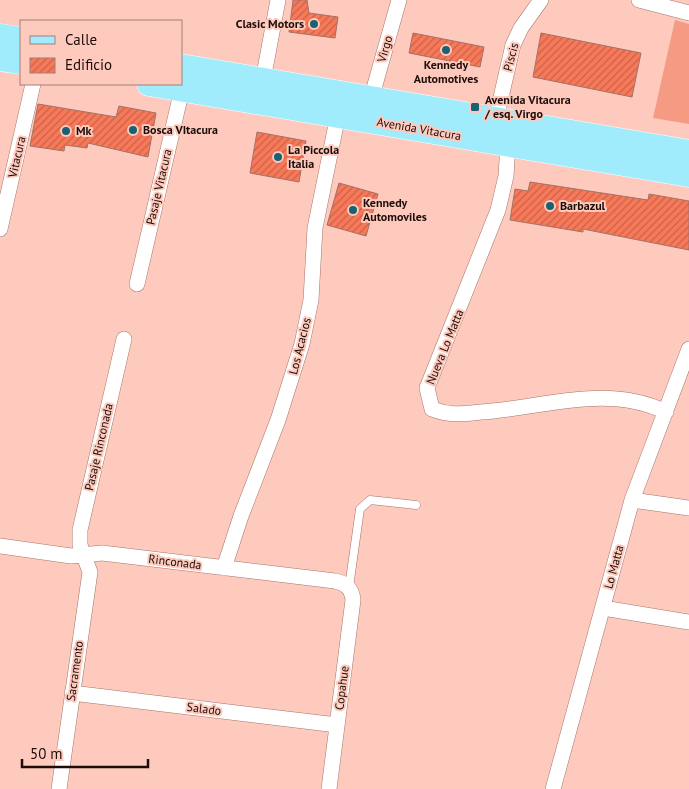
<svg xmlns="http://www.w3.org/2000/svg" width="689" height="789" font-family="'PT Sans',sans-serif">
  <defs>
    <pattern id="building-hatch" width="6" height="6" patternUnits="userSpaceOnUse" patternTransform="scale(1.25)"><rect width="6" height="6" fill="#f8795a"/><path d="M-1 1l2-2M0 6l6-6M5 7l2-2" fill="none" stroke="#c86248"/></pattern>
  </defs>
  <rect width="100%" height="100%" fill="#fecabd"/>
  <path fill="#f59b84" d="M675 20 689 24V124L653 118Z"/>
  <path fill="url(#building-hatch)" stroke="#a17367" d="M293 0H307L309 13 338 17 335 38 289 32Z
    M413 33 484 47 480 67 409 53Z
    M541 33 641 53 632 97 533 77Z
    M38 104 116 117 119 106 156 113 148 157 88 143 87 148 65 145 64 151 30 146Z
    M257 132 306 141 299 182 250 173Z
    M530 182 648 200 649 194 689 201V250L583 229V232L510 220 515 189 528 191Z
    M339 183 378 194 366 236 327 225Z"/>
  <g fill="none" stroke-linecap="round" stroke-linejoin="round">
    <g stroke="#a4756a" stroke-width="9">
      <path id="service" d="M349 587 360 509 370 500 416 505"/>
    </g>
    <g stroke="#a4756a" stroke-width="16">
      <path id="minor" d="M639 0 689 13
        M263 80 278 0
        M371 99 399 0
        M496 119 513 45 521 28 541 0
        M508 144 506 176 498 210 427 388 432 409C450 416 462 414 481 412 543 408 607 383 666 412
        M0 229 33 84
        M137 284 182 89
        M632 500 689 508
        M0 546 71 556 102 553 335 581C346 583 352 589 353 600L329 789
        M224 568 241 516 278 420 302 344 311 300 315 228 338 115
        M603 608 689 622
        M72 693 337 725
        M59 789 90 572 80 545V530L124 339
        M553 789 632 500 689 349"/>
    </g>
    <g stroke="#fff" stroke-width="25">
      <path id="primary" d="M0 36 21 39
        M0 59 21 62
        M181 66 689 152
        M149 84 689 175"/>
    </g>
    <use href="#service" stroke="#fff" stroke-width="8"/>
    <use href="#minor" stroke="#fff" stroke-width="15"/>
    <use href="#primary" stroke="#a1ecfc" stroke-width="24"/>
  </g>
  <g fill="#1a6271" stroke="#fecabd" stroke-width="2">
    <circle cx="314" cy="24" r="5"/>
    <circle cx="446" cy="50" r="5"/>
    <rect x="470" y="102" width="10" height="10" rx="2.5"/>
    <circle cx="133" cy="130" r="5"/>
    <circle cx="66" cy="131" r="5"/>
    <circle cx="278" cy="157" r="5"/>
    <circle cx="550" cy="206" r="5"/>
    <circle cx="353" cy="210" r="5"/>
  </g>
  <g text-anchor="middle" stroke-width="4" stroke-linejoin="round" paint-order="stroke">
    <g font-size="12" font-weight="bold" fill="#1d0c08" stroke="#fecabd" text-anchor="start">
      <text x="304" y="28" text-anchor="end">Clasic Motors</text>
      <text x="446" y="69" text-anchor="middle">Kennedy<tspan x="446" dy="14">Automotives</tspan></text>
      <text x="485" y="104">Avenida Vitacura<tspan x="485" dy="14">/ esq. Virgo</tspan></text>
      <text x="143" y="134">Bosca VItacura</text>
      <text x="76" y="135">Mk</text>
      <text x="288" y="154">La Piccola<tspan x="288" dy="14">Italia</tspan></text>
      <text x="363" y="207">Kennedy<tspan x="363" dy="14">Automoviles</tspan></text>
      <text x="560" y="210">Barbazul</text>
    </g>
    <g font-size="12" fill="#1d0c08" stroke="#fecabd">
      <text transform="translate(385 49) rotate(-74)" y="4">Virgo</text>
      <text transform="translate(511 57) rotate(-75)" y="4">Piscis</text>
      <text transform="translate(419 129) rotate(10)" y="4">Avenida Vitacura</text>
      <text transform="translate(17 157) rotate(-77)" y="4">Vitacura</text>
      <text transform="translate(159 187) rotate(-77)" y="4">Pasaje Vitacura</text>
      <text transform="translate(300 346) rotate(-76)" y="4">Los Acacios</text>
      <text transform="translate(445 347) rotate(-68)" y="4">Nueva Lo Matta</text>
      <text transform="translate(99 447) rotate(-77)" y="4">Pasaje Rinconada</text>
      <text transform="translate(175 562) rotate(7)" y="4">Rinconada</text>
      <text transform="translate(614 567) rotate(-75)" y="4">Lo Matta</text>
      <text transform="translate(75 671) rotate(-82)" y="4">Sacramento</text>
      <text transform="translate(342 688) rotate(-83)" y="4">Copahue</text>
      <text transform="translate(204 709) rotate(7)" y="4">Salado</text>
    </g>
  </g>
  <rect x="20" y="20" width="162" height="65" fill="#fecabd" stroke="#a47e75"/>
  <rect x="30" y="36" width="25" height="8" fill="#a1ecfc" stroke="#a47e75"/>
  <text x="65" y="45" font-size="15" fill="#1d0c08">Calle</text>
  <rect x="30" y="58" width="25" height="15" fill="url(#building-hatch)" stroke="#a47e75"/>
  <text x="65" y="70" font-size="15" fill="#1d0c08">Edificio</text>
  <path d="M22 759v8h126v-8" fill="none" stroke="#1d0c08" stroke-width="2.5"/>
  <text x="30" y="759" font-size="15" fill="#1d0c08" stroke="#fecabd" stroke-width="4" paint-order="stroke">50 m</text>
</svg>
